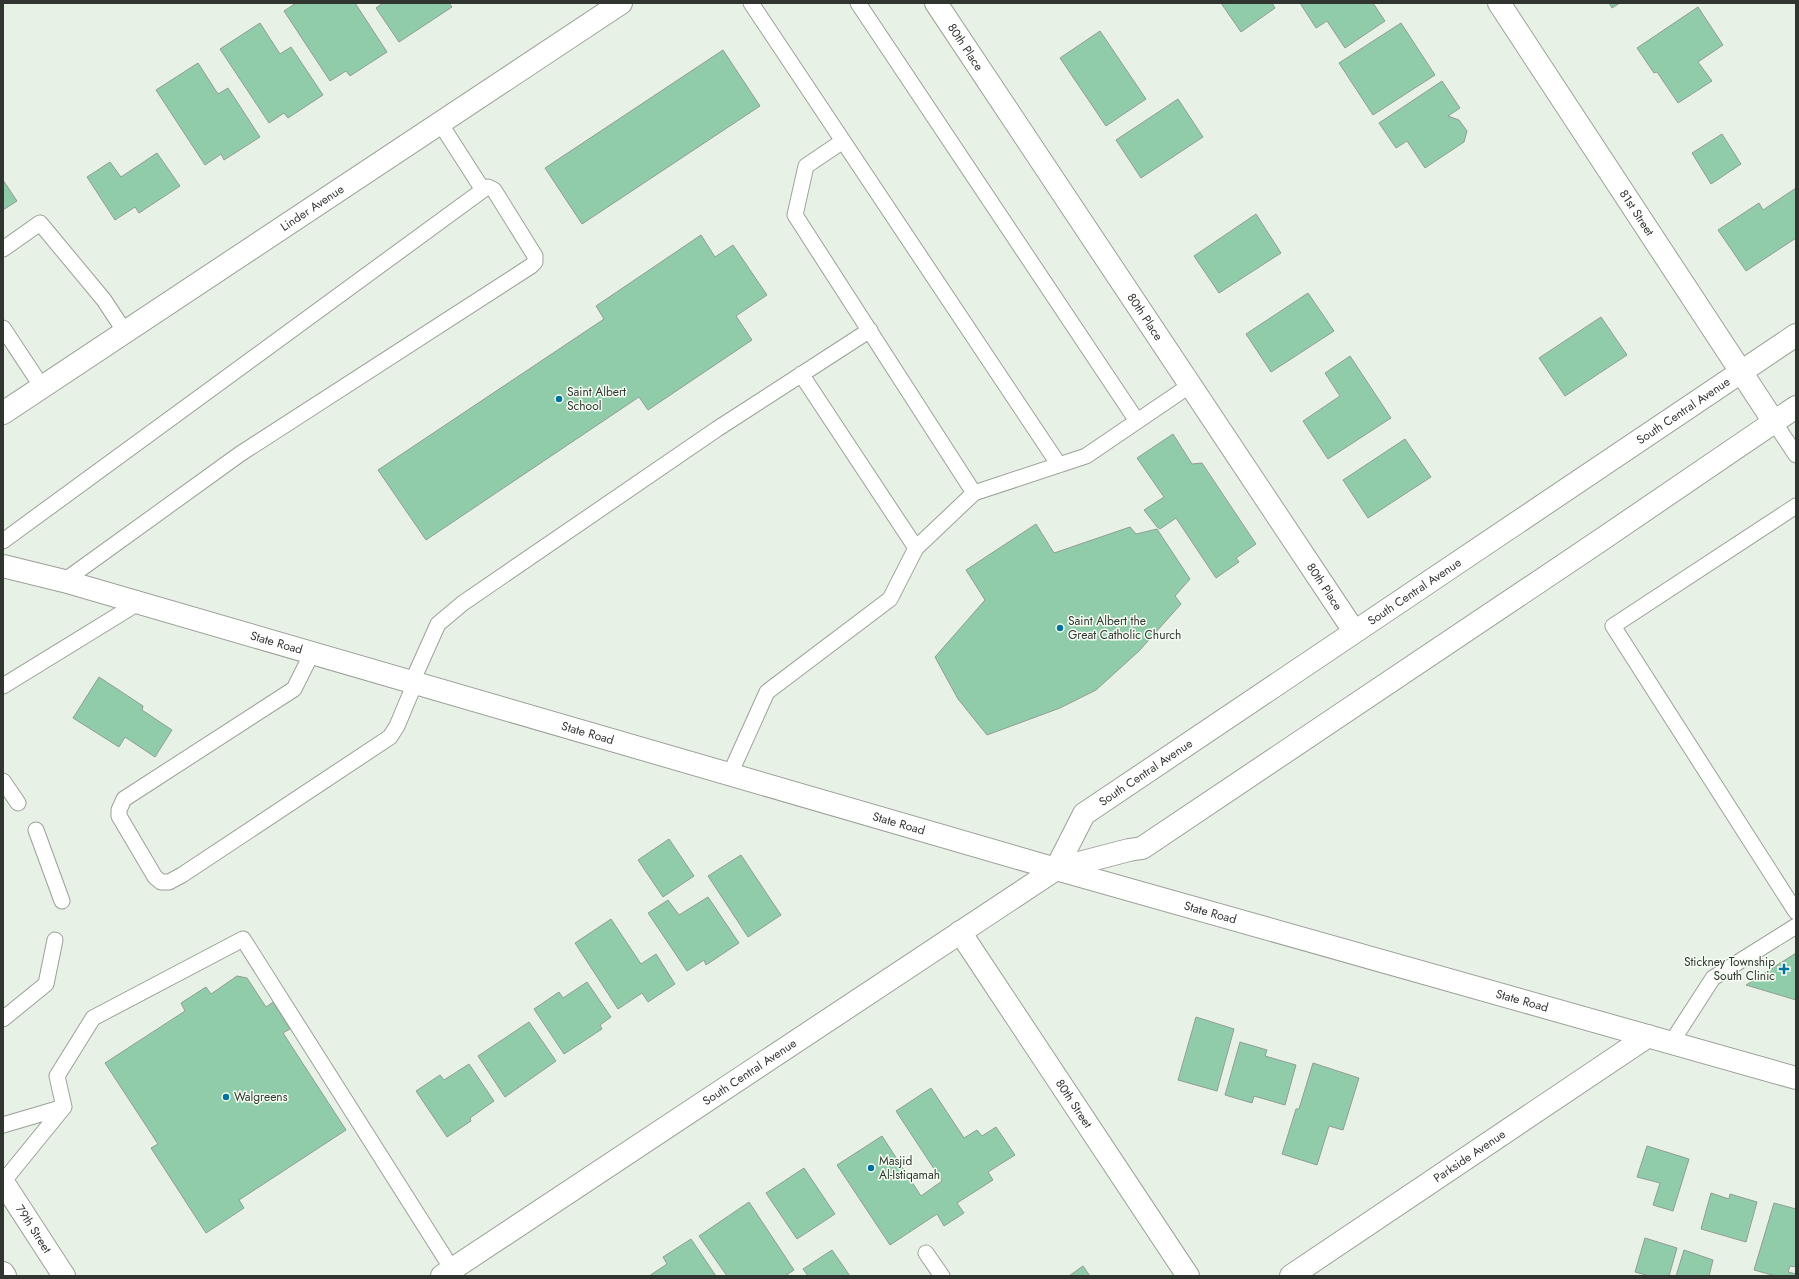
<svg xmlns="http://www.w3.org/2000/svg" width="1799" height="1279" font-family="Jost,sans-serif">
  <rect width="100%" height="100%" fill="#e8f1e5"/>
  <path fill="#90cca9" stroke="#919d95" d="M296 3H355L387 52 350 76 346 71 330 81 284 11Z
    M383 3H449L452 7 399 42 376 8Z
    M1221 3H1272L1275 8 1241 32Z
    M1300 3H1373L1385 21 1345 48 1327 21 1316 28Z
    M1609 3H1620L1612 8Z
    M1698 7 1723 45 1698 62 1712 81 1678 103 1657 72 1654 73 1637 48Z
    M260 23 280 54 291 47 323 95 288 118 284 113 269 123 220 49Z
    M1401 23 1435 75 1373 115 1339 63Z
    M1100 31 1146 99 1106 126 1060 58Z
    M723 50 760 106 582 224 545 168Z
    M198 63 218 94 228 88 260 137 224 160 221 154 205 165 156 90Z
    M1442 81 1460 108 1448 116 1459 120 1467 131 1464 142 1425 168 1407 141 1396 148 1379 123Z
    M1178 99 1203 137 1141 178 1116 140Z
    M1722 134 1741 164 1711 184 1692 153Z
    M157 153 180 186 139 213 135 207 115 220 87 177 110 162 121 177Z
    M3 180 17 201 3 210Z
    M1796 188V238L1746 271 1718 230 1759 203 1763 210Z
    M1256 214 1281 253 1219 293 1194 256Z
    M701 235 715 257 733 245 767 295 736 316 752 340 648 410 639 397 426 540 378 470 604 319 596 306Z
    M1308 293 1334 331 1271 372 1246 334Z
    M1601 317 1627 355 1565 396 1539 358Z
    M1350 356 1391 418 1328 459 1303 421 1340 396 1325 373Z
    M1173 434 1192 464 1202 463 1256 544 1236 558 1239 562 1216 578 1176 518 1160 529 1157 527 1144 510 1164 497 1137 458Z
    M1405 439 1431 477 1368 518 1343 480Z
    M1036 524 1054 553 1130 527 1136 534 1157 529 1190 579 1175 596 1181 604 1139 651 1096 690 1060 708 987 735 958 699 935 657 985 600 966 570Z
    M99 677 143 706 142 710 172 730 155 757 125 737 119 747 73 718Z
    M669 839 694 876 663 897 638 860Z
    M741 855 781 915 748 937 708 876Z
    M708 897 739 943 706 965 704 960 687 971 648 913 668 900 679 915Z
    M611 919 641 964 656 954 675 984 648 1002 642 993 618 1009 575 943Z
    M1796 953V1000L1746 985Z
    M237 976 247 978 266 1007 273 1002 290 1029 283 1033 346 1130 239 1200 244 1208 206 1233 151 1148 158 1144 105 1063 185 1011 181 1003 206 987 211 994Z
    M587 982 611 1017 600 1025 602 1029 564 1054 534 1009 559 992 563 998Z
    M1196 1017 1234 1029 1217 1091 1178 1080Z
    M529 1022 556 1061 505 1097 478 1056Z
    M1240 1042 1267 1050 1265 1056 1296 1065 1285 1105 1254 1096 1252 1103 1225 1095Z
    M1313 1063 1359 1078 1343 1130 1329 1126 1317 1165 1282 1154 1296 1109H1299Z
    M469 1064 494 1101 470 1118 471 1121 447 1137 416 1091 440 1075 444 1080Z
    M931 1088 964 1138 977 1130 982 1136 996 1127 1015 1155 988 1172 993 1180 957 1203 964 1213 944 1226 937 1214 890 1245 837 1165 882 1136 921 1196 942 1181 896 1111Z
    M1647 1146 1689 1159 1673 1211 1653 1205 1660 1183 1637 1177Z
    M804 1168 835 1214 797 1239 766 1193Z
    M1711 1193 1729 1199 1730 1194 1757 1202 1746 1242 1701 1229Z
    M749 1202 794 1270 785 1276H727L699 1236Z
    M1774 1203 1796 1209V1267L1790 1266 1788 1272 1796 1274V1276H1776L1754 1270Z
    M1645 1238 1677 1248 1669 1276H1649L1635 1272Z
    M691 1239 716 1276H649L667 1264 663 1257Z
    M832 1250 850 1276H808L803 1269Z
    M1684 1250 1713 1260 1709 1276H1676Z
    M1083 1266 1090 1276H1069Z"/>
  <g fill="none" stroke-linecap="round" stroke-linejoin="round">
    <g stroke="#9aa298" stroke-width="17">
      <path id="lane" d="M751 3 1059 465
        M858 3 1137 421
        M440 123 483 190
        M843 141 806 166 795 215 974 493
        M3 249 40 223 104 300 125 332
        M3 328 42 387
        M1774 422 1796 455
        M1796 506 1613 626 1796 912
        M3 541 483 190 488 187 494 190 535 256V262L531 266 240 454 64 581
        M916 548 974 493 1086 456 1189 386
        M312 653 294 689 124 799 119 810V816L155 877 161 882H169L182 875 390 737 397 726 415 683
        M412 682 438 624 463 603 717 429 870 330
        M3 686 138 603
        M730 774 767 692 890 599 916 548 801 374
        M3 781 18 803
        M36 830 62 901
        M3 1019 46 984 55 940
        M1671 1043 1713 978 1796 926
        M64 1107 57 1076 93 1018 243 939 452 1269
        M3 1125 64 1107 3 1182
        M926 1253 942 1276"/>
    </g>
    <g stroke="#9aa298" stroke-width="24">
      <g id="street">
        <path id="s1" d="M936 3 1354 631"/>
        <path id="s2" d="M1499 3 1774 422"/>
        <path id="s3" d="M3 413 621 3"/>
        <path id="s4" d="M960 932 1188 1276"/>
        <path id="s5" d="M1291 1276 1648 1036"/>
      </g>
    </g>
    <g stroke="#9aa298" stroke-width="24">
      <g id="secondary">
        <path id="s6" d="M3 566 64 581 1056 869 1796 1078"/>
        <path id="s7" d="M1056 869 1084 814 1796 335"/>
        <path id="s8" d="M3 1182 64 1276"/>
        <path d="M3 1273 5 1276"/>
        <path id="s9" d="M442 1276 1056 869 1129 850 1142 848 1595 544 1796 407"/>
      </g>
    </g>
    <use href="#lane" stroke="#fff" stroke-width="15"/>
    <use href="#street" stroke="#fff" stroke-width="22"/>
    <use href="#secondary" stroke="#fff" stroke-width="22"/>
  </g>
  <g fill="#01739e" stroke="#f5fef3" stroke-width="1.5">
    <circle cx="559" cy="399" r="4"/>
    <circle cx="1060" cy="628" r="4"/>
    <path d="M1782 963h4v4h4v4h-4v4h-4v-4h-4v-4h4z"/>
    <circle cx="226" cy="1097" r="4"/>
    <circle cx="871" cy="1168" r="4"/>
  </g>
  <g text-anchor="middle" stroke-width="3" stroke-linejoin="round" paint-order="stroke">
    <g font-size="12" fill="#313530" stroke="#f5fef3">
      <text dy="4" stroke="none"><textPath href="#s1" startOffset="53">80th Place</textPath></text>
      <text dy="4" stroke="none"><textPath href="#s3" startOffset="371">Linder Avenue</textPath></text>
      <text dy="4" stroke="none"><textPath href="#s2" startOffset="251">81st Street</textPath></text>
      <text dy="4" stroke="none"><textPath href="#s1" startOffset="377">80th Place</textPath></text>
      <text dy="4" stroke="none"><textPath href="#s7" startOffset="784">South Central Avenue</textPath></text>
      <text dy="4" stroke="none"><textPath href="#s1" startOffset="701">80th Place</textPath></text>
      <text dy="4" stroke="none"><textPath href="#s7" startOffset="460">South Central Avenue</textPath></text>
      <text dy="4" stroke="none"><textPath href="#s6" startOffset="284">State Road</textPath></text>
      <text dy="4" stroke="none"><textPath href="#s6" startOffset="608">State Road</textPath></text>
      <text dy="4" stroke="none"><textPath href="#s7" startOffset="136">South Central Avenue</textPath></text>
      <text dy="4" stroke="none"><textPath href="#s6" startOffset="932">State Road</textPath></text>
      <text dy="4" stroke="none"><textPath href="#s6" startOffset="1256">State Road</textPath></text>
      <text dy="4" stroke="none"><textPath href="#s6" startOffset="1580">State Road</textPath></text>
      <text dy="4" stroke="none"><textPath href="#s9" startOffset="369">South Central Avenue</textPath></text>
      <text dy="4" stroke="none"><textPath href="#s4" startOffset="206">80th Street</textPath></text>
      <text dy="4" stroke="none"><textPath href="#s5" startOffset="215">Parkside Avenue</textPath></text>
      <text dy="4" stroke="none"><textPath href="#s8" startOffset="56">79th Street</textPath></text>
    </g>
    <g font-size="12" fill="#313530" stroke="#f5fef3" text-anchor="start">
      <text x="567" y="396">Saint Albert<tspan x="567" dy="14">School</tspan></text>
      <text x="1068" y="625">Saint Albert the<tspan x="1068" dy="14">Great Catholic Church</tspan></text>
      <text x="1775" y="966" text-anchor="end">Stickney Township<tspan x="1775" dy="14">South Clinic</tspan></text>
      <text x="234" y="1101">Walgreens</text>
      <text x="879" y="1165">Masjid<tspan x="879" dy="14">Al-Istiqamah</tspan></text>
    </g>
  </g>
  <rect width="1799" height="1279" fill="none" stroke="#313530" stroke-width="8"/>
</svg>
